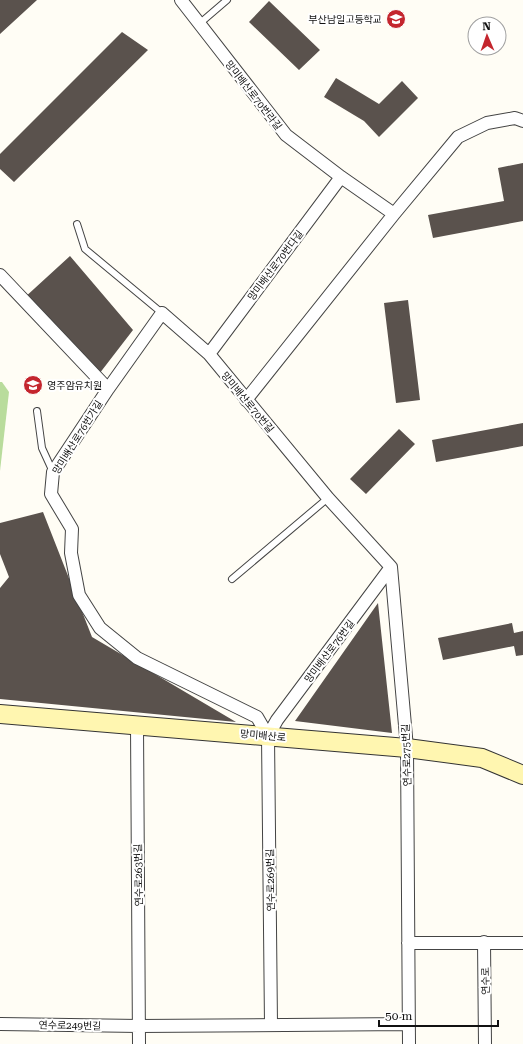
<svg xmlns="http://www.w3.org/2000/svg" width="523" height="1044" font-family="'Roboto Serif','Noto Sans KR',serif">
  <rect width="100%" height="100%" fill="#fffdf5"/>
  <path fill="#b9dc9c" d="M0 382H2L9 392 0 471Z"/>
  <path fill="#5a524d" d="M0 0H37L0 34Z
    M269 1 320 50 299 70 249 22Z
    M122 32 148 50 14 182 0 169V154Z
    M336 78 379 104 402 81 418 98 379 137 364 121 324 97Z
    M523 163V221L433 238 428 215 504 201 498 168Z
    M70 256 133 330 96 378 23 299Z
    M408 300 420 400 396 403 384 303Z
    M523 423V446L436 462 432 440Z
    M399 429 415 444 366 494 350 479Z
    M43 512 92 637 236 722 0 699V588L9 577 0 554V523Z
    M378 603 392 733 295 721Z
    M512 623 514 633 523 631V655L516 656 514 646 443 660 438 638Z"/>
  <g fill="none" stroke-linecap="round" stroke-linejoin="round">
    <g stroke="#444" stroke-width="8">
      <path id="lane" d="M199 24 227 0
        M77 224 85 249 162 313
        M37 411 42 448 53 472
        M232 579 328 498"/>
    </g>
    <g stroke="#444" stroke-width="14">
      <path id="street" d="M181 0 286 135 341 177 394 214
        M0 275 108 389
        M209 354 341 177
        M246 400 394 214 458 137 487 123 515 118 523 121
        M391 567 407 748 409 1044
        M137 725 139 1044
        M268 736 257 717 137 658 100 628 79 595 71 553 72 529 51 494 53 472 108 389 162 313 209 354 328 498 391 567
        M484 942 485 1044
        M408 943H523
        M0 1024 139 1026 408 1024
        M271 1024 268 736 277 720 391 567"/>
    </g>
    <g stroke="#333" stroke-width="20">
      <path id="secondary" d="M0 714 407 748 482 758 523 775"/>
    </g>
    <use href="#lane" stroke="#fff" stroke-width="6"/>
    <use href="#street" stroke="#fff" stroke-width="12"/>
    <use href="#secondary" stroke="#fff6b0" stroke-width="18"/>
  </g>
  <defs>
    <g id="school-disc" transform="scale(1)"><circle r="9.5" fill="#c4262e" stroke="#fff"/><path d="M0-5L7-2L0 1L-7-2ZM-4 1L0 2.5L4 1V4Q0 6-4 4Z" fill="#fff"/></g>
  </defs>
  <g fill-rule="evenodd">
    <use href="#school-disc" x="396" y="19"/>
    <use href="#school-disc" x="33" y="385"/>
  </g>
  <g text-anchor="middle" stroke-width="4" stroke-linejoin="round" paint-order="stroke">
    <g font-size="10" fill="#111" stroke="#fff" text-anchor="end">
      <text x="382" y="23">부산남일고등학교</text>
      <text x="47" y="389" text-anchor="start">영주암유치원</text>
    </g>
    <g font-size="10" fill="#111" stroke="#fff">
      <text transform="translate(254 95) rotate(52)" y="4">망미배산로70번라길</text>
      <text transform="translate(275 265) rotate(-53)" y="4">망미배산로70번다길</text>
      <text transform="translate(248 402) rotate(50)" y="4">망미배산로70번길</text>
      <text transform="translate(77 437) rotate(-58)" y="4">망미배산로76번가길</text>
      <text transform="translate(329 651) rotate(-53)" y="4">망미배산로76번길</text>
      <text transform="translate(263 735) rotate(5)" y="4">망미배산로</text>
      <text transform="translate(406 755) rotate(-92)" y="4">연수로275번길</text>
      <text transform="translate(138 875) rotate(-91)" y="4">연수로263번길</text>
      <text transform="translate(270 880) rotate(-91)" y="4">연수로269번길</text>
      <text transform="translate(485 981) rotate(-91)" y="4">연수로</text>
      <text transform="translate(70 1025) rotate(1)" y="4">연수로249번길</text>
    </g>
  </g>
  <g transform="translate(487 36) rotate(358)"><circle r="19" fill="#ffffff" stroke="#a0a0a0"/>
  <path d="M0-3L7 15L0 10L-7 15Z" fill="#c4262e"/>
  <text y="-6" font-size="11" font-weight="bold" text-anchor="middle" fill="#111111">N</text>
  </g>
  <path d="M379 1020v6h119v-6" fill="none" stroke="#111111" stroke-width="2"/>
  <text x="385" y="1020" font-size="12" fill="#111111" stroke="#ffffff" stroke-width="3" paint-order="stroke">50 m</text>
</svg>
